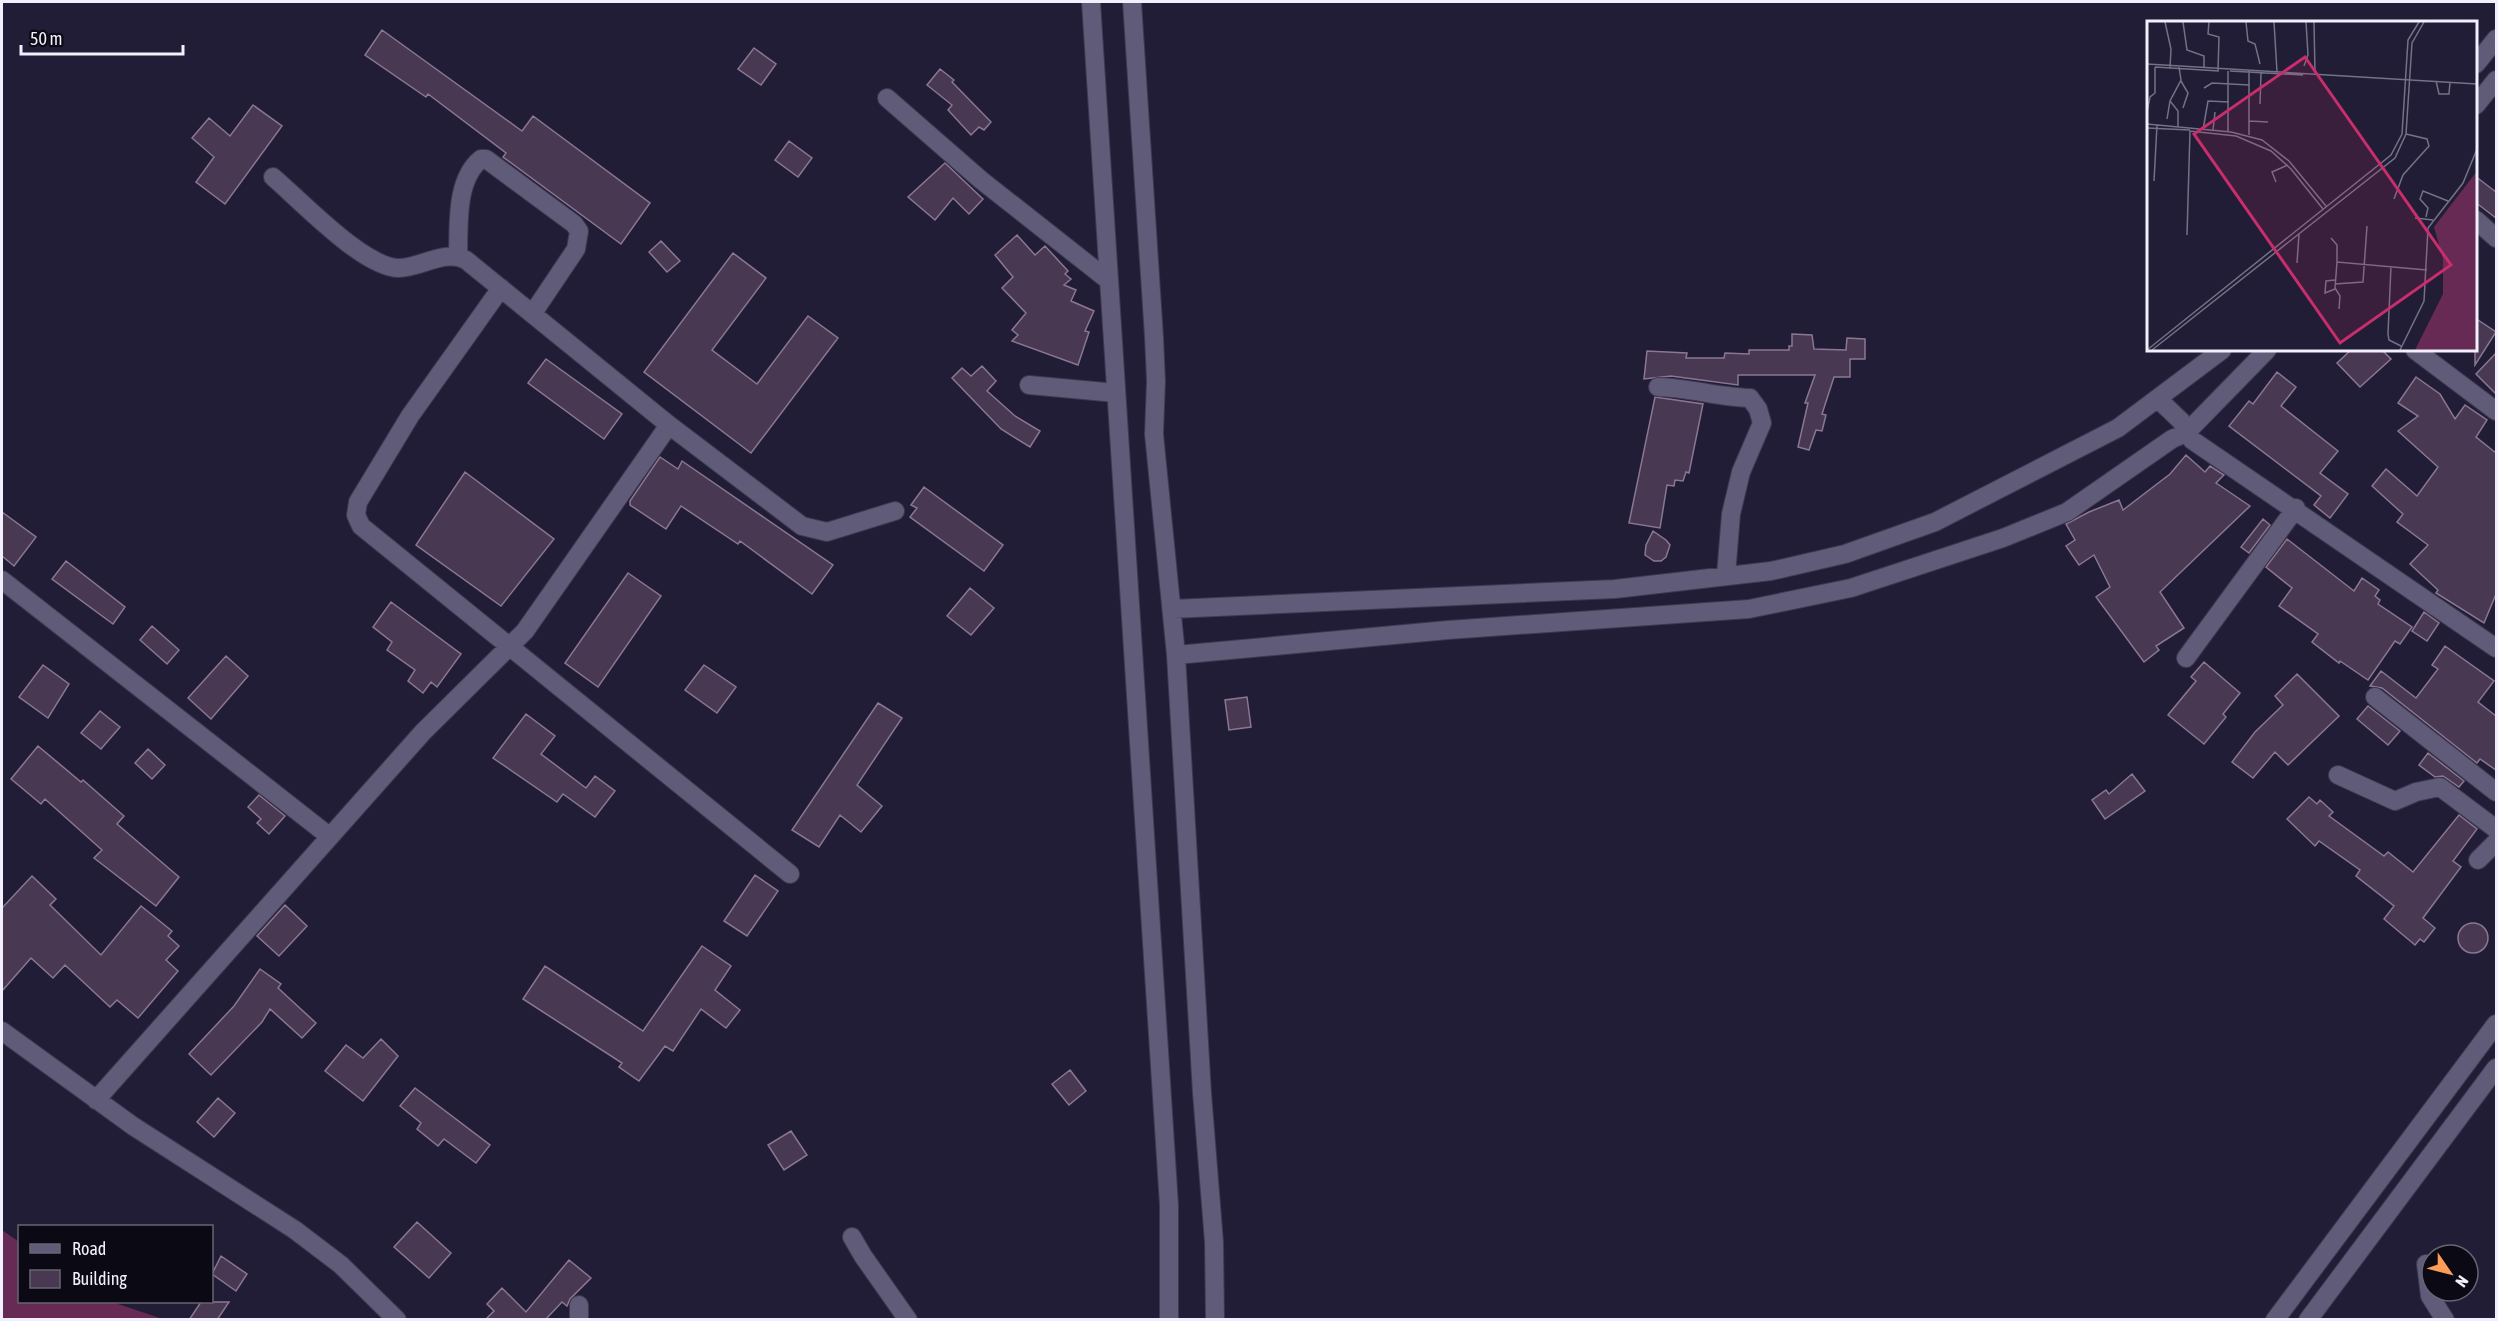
<svg xmlns="http://www.w3.org/2000/svg" width="2498" height="1321" font-family="'Asap Condensed',sans-serif">
	<style>
		.green { fill: #662a54 }
		.building { fill: #493851; stroke: #8a7793; stroke-width: 1.5 }
		.lines { fill: none; stroke-linecap: round; stroke-linejoin: round }
		.minor-casing { stroke: #3e394e; stroke-width: 20 }
		.minor { stroke: #5f5b79; stroke-width: 18 }
		.inset-road { fill: none; stroke: #757186; stroke-width: 1.5 }
		.view { fill: #c72e6b; fill-opacity: 0.15; stroke: #c72e6b; stroke-width: 3 }
		.inset-edge { fill: none; stroke: #f2f0fe; stroke-width: 3 }
	</style>
	<rect width="100%" height="100%" fill="#211d36"/>
	<path class="green" d="M2,1230l17,12 1,60h92l51,17h-161z"/>
	<path class="building" d="M382,30l140,101 11,-15 117,87 -29,41 -118,-87 3,-4 -78,-59 -2,3 -61,-42z
		M754,48l22,16 -15,21 -23,-16z
		M940,69l14,11 -2,2 39,40 -7,8 -5,-3 -8,8 -23,-25 4,-5 -25,-20z
		M253,105l29,21 -57,78 -29,-22 18,-25 -22,-19 17,-20 21,18z
		M789,141l23,17 -14,19 -23,-17z
		M945,163l38,36 -14,15 -16,-16 -18,22 -27,-23z
		M2475,176l21,16v26l-21,-16z
		M1017,235l18,20 10,-9 23,25 -3,3 6,5 -7,6 12,5 -5,11 23,10 -9,20 4,1 -11,33 -66,-24 6,-6 -6,-5 14,-17 -24,-25 11,-11 -18,-22z
		M661,241l19,20 -13,11 -18,-20z
		M733,253l33,25 -54,72 45,34 51,-68 30,22 -87,115 -107,-81z
		M2475,318l21,14 -21,33z
		M1792,334l20,1 2,14 32,1 1,-12 18,1v20h-15v18h-16l-12,37 4,1 -4,16 -6,-1 -7,20 -11,-3 10,-44h-3l10,-28h-77v10l-67,-9 -27,3 3,-28 40,2 -1,5h38l1,-5 24,1v-4h40v-4h3z
		M2351,350h31l9,9 -31,28 -23,-24z
		M2496,353v41l-20,-20z
		M546,359l76,55 -18,25 -76,-56z
		M982,366l14,15 -9,10 28,25 25,15 -10,16 -29,-18 -49,-51 10,-10 9,8z
		M2277,372l19,15 -15,19 57,45 -18,22 28,21 -18,24 -16,-13 7,-9 -92,-70 20,-25 4,3z
		M2416,377l24,17 15,25 10,-14 22,15 -11,17 20,16v141l-12,29 -48,-30 2,-3 -28,-26 18,-19 -31,-23 6,-8 -31,-28 14,-17 31,27 21,-29 -40,-36 20,-15 -20,-13z
		M1655,397l48,7 -14,69 -3,-1 -3,9 -8,-1 -1,6 -7,-1 -7,43 -31,-5z
		M2186,455l19,17 5,-6 14,9 -8,8 34,23 -90,86 24,36 -28,18 3,4 -15,12 -48,-65 14,-10 -16,-32 -15,10 -13,-19 9,-6 -9,-16 23,-12 30,-12 4,10 47,-36z
		M660,457l18,12 4,-8 151,104 -21,29 -72,-53 -2,3 -57,-38 -15,23 -36,-24v-4z
		M465,472l89,67 -53,67 -85,-61z
		M924,487l79,58 -19,26 -74,-54 7,-9 -6,-3z
		M2,512l34,25 -22,29 -12,-10z
		M2263,519l7,6 -21,28 -8,-6z
		M1653,531l13,9 4,5 -4,12 -5,4h-7l-9,-6 1,-10z
		M2287,539l67,52 8,-13 17,12 -4,6 5,4 -2,4 34,23 -12,17 -5,-3 -27,39 -28,-19 -1,2 -27,-21 6,-8 -39,-28 13,-18 -26,-21z
		M66,561l59,46 -12,17 -61,-45z
		M628,573l33,23 -63,91 -33,-24z
		M970,588l24,20 -23,27 -24,-19z
		M391,602l70,52 -24,33 -6,-5 -8,11 -15,-12 7,-11 -28,-20 5,-8 -19,-15z
		M2424,612l15,11 -12,18 -15,-10z
		M152,626l27,24 -12,14 -27,-24z
		M2445,646l49,35 -16,21 18,14v54l-16,-11 -3,4 -95,-75 -12,-2 11,-15 35,27 22,-29 -6,-4z
		M226,656l22,20 -37,43 -23,-21z
		M2204,662l36,31 -17,21 3,3 -22,27 -36,-29 28,-34 -5,-4z
		M43,665l26,19 -21,34 -29,-21z
		M704,665l32,22 -19,26 -32,-23z
		M2297,674l42,42 -51,49 -13,-13 -22,26 -21,-16 23,-30 28,-27 -8,-9z
		M1247,697l4,30 -22,3 -4,-30z
		M878,703l24,15 -45,67 25,21 -21,26 -21,-17 -21,32 -27,-17z
		M2368,706l32,25 -12,14 -31,-26z
		M100,711l20,16 -19,22 -20,-16z
		M526,714l29,22 -14,18 45,34 9,-12 20,15 -20,26 -32,-23 -6,8 -64,-44z
		M38,746l43,36 2,-2 41,36 -7,8 62,53 -23,29 -62,-48 8,-8 -57,-51 -4,5 -30,-25z
		M148,749l17,16 -13,14 -17,-16z
		M2428,753l36,28 -5,6 -16,-11 -8,1 -16,-12z
		M2132,774l13,17 -40,28 -13,-19 14,-10 3,4z
		M259,795l26,21 -16,18 -12,-11 4,-4 -13,-12z
		M2309,797l8,7 3,-4 13,12 -4,4 55,40 4,-4 25,20 46,-57 18,14 -24,32 8,6 -38,51 12,10 -11,14 -4,-3 -5,6 -31,-26 10,-13 -38,-30 4,-6 -41,-29 -4,5 -28,-27z
		M755,875l23,16 -31,45 -23,-15z
		M32,876l24,23 -6,6 51,50 40,-49 31,25 -4,5 11,10 -13,14 12,11 -40,47 -21,-18 -7,7 -45,-42 -12,13 -22,-20 -29,33v-83z
		M285,905l22,21 -28,30 -22,-20z
		M2458 938a15 15 0 1 1 30 0a15 15 0 1 1-30 0Z
		M702,946l29,20 -16,24 25,20 -14,18 -25,-19 -28,42 -8,-5 -26,35 -20,-14 3,-4 -99,-64 22,-33 98,65z
		M260,969l21,15 -3,4 38,35 -14,15 -32,-29 -8,13 -51,53 -22,-21 45,-48z
		M381,1039l17,17 -35,45 -38,-30 21,-26 17,13z
		M1070,1070l16,21 -17,14 -17,-21z
		M415,1088l75,57 -14,18 -32,-24 -6,7 -21,-17 4,-6 -21,-17z
		M218,1098l17,15 -21,24 -17,-15z
		M791,1131l16,24 -23,15 -16,-25z
		M417,1222l34,31 -22,25 -35,-31z
		M221,1256l26,18 -11,17 -24,-17z
		M569,1260l22,18 -21,21 -3,7 -5,-4 -17,18h-60l9,-9 -7,-7 15,-16 24,24z
		M201,1302h28l-12,18h-28z"/>
	<g class="lines">
		<defs>
			<path id="minor" d="M1091,2l78,1203v115
				M1132,2l22,335 2,44 -2,53 22,221 26,438 12,149 1,78
				M2476,64l20,-25
				M887,98l94,82 127,100
				M2476,105l20,-25
				M2476,220l20,18
				M458,256c1,-30 -3,-76 23,-97h5l88,65 5,7 -3,18 -43,64
				M501,288l-91,128 -52,86 -2,13 5,11 429,348
				M2415,350l81,61
				M1029,385l87,8
				M1658,387c32,1 61,10 92,11l8,11 4,14 -21,49 -10,42 -5,61
				M2158,399l23,22 11,19 304,208
				M669,425l133,101 25,6 68,-21
				M2,580l327,256
				M1172,609l443,-20 156,-18 74,-17 90,-32 183,-94 104,-78
				M1176,655l272,-25 301,-21 102,-21 152,-50 64,-26 105,-73 14,-6 81,-83
				M2186,658l110,-150
				M2375,697l121,95
				M2338,775l57,26 21,-9 24,-5 56,42
				M2478,860l18,-18
				M2,1031l131,95 162,104 46,35 56,55
				M96,1100l327,-368 102,-101 144,-206 -203,-165c-22,-11 -45,8 -67,8 -35,0 -98,-67 -126,-91
				M852,1237l11,19 45,64
				M2426,1264l4,32 15,24
				M579,1305v15
				M2275,1320l221,-296
				M2308,1320l188,-252"/>
		</defs>
		<use href="#minor" class="minor-casing"/>
		<use href="#minor" class="minor"/>
	</g>
	<g transform="translate(2147 21)">
		<rect width="330" height="330" fill="#211d36"/>
		<path d="M330,150v179h-62l28,-56v-35l-9,-32z" fill="#662a54"/>
		<path class="inset-road" d="M18,1l6,27 -1,19M36,1l4,28 17,6v11M62,1l-1,12 11,3 -1,33M99,1l2,19 7,3 5,20M127,1l3,50M167,1l1,51M0,43l330,20M157,45l4,-11 -2,-33M8,46l64,4M83,50l73,4M34,60l7,12 -5,15M289,60l3,13h10l1,-12M57,67l8,-5 37,2M113,83l1,-31M0,91l3,-15 5,-4v-26M20,98l3,-18M102,100l19,1M0,103l84,8 31,8 27,21 37,45M31,106v-16l-8,-10 11,-21 -2,-13M0,107l43,2M56,109l5,-29 21,1M66,109l2,-18M81,111v-61M102,114v-65M7,160l3,-56M129,161l-4,-10 16,-7M247,178l9,-24 26,-29 -2,-7 -21,-5M279,196l2,-9 -8,-9 3,-8 25,10M268,197l18,2M40,214l3,-104 46,5 35,15 20,18 32,40M184,217l6,7v17M150,242l2,-29M244,245l-3,68 1,6 12,6M188,263l28,-2 4,-56M188,268l-10,4 1,-12 9,-1M192,288l1,-13 -5,-8 2,-26 90,8M0,329l244,-195 11,-21 6,-94 11,-18M5,329l243,-192 11,-24 6,-91 12,-21M253,329l24,-49 4,-73 35,-45 14,-34"/>
		<path class="view" d="M158,36l146,208 -111,78 -146,-209z"/>
		<rect width="330" height="330" class="inset-edge"/>
	</g>
	<rect width="2498" height="1321" fill="none" stroke="#f2f0fe" stroke-width="6"/>
	<rect x="18" y="1225" width="195" height="78" fill="#0b0914" stroke="#676572" stroke-width="1.5"/>
	<rect x="30" y="1244" width="30" height="9" fill="#5f5b79" stroke="#676572" stroke-width="1.5"/>
	<text x="72" y="1255" font-size="18" fill="#f2f0fe">Road</text>
	<rect x="30" y="1270" width="30" height="18" fill="#493851" stroke="#676572" stroke-width="1.5"/>
	<text x="72" y="1285" font-size="18" fill="#f2f0fe">Building</text>
	<g transform="translate(2450 1273) rotate(125)"><circle r="28" fill="#0b0914" stroke="#676572" stroke-width="1.5"/>
	<path d="M0-4.5L10 22L0 15L-10 22Z" fill="#fd9c56"/>
	<text y="-9" font-size="16" font-weight="bold" text-anchor="middle" fill="#f2f0fe">N</text>
	</g>
	<path d="M21 45v9h162v-9" fill="none" stroke="#f2f0fe" stroke-width="3"/>
	<text x="30" y="45" font-size="18" fill="#f2f0fe" stroke="#0b0914" stroke-width="4.5" paint-order="stroke">50 m</text>
</svg>
